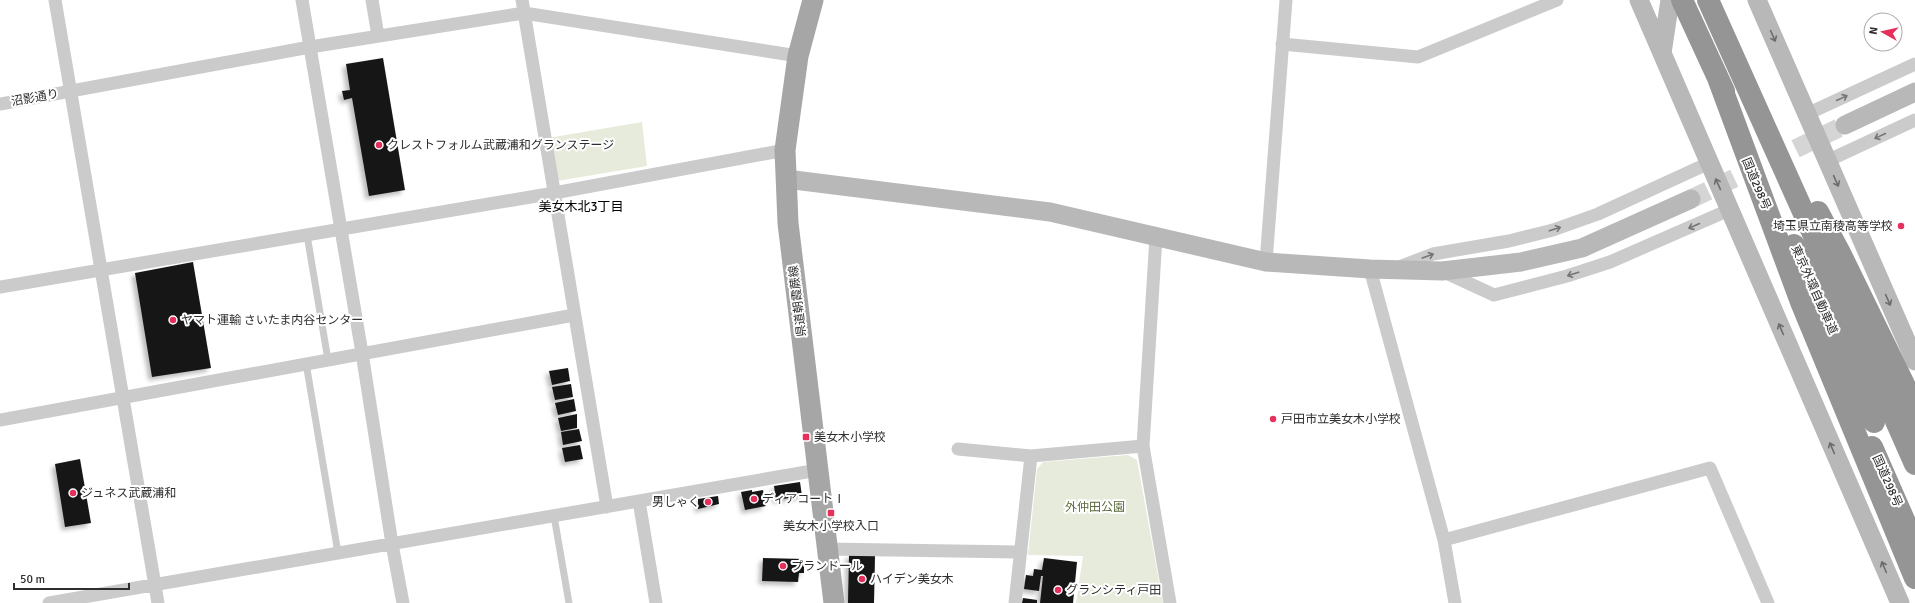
<svg xmlns="http://www.w3.org/2000/svg" width="1915" height="603" font-family="Signika,'Noto Sans JP',sans-serif">
	<style>
		.green { fill: #e7ebdb }
		.building { fill: #151515; filter: url(#shadow) }
		.lines { fill: none; stroke-linecap: round; stroke-linejoin: round }
		.secondary-tunnel { stroke: #d5d5d5; stroke-width: 19; stroke-dasharray: 19 10; stroke-linecap: butt }
		.lane { stroke: #cbcbcb; stroke-width: 7 }
		.street { stroke: #cbcbcb; stroke-width: 13 }
		.secondary { stroke: #b8b8b8; stroke-width: 19 }
		.primary { stroke: #a6a6a6; stroke-width: 21 }
		.highway { stroke: #959595; stroke-width: 22 }
		.highway-bridge { stroke: #959595; stroke-width: 22 }
		.oneway { stroke: #6c6c6c }
		.oneway2 { stroke: #757575 }
		.poi-dot { fill: #e5305c; stroke: #fff; stroke-width: 1.5 }
		.labels { text-anchor: middle; dominant-baseline: central; stroke-width: 4; stroke-linejoin: round; paint-order: stroke }
		.street-label { font-size: 12px; fill: #2e2e2e; stroke: #fff }
		.poi-label { font-size: 12px; fill: #2e2e2e; stroke: #fff; text-anchor: start }
		.park-label { font-size: 12px; fill: #59693b; stroke: #fff }
		.neighbourhood-label { font-size: 13px; fill: #000; stroke: #fff }
	</style>
	<defs>
		<filter id="shadow"><feDropShadow dx="-3.5" dy="3.5" stdDeviation="2" flood-color="#0004"/></filter>
	</defs>
	<rect width="100%" height="100%" fill="#fff"/>
	<path class="green" d="M642,122l5,44 -90,15 -9,-43z
		M1128,455l9,5 26,143h-87l7,-47 -55,-1 9,-86 6,-7z"/>
	<path class="building" d="M383,58l22,132 -36,6 -17,-98 -8,2 -2,-9 8,-1 -4,-26z
		M193,262l18,106 -59,9 -17,-104z
		M568,368l2,13 -18,4 -3,-14z
		M571,384l2,13 -18,3 -3,-13z
		M574,399l2,12 -18,4 -3,-12z
		M577,414v14l-16,3 -3,-13z
		M579,429l3,12 -19,4 -2,-13z
		M580,445l3,14 -18,3 -3,-14z
		M80,459l11,64 -26,4 -10,-63z
		M800,482l2,14 -26,4 -2,-14z
		M752,490v2l11,-2 3,16 -21,4 -4,-18z
		M718,496l1,8 -21,5v-10z
		M849,555l26,1 -1,47h-26z
		M763,558l41,1v14h-5l-1,9 -36,-1z
		M1044,558l33,4 -4,41h-33l3,-27h-2l-2,15 -15,-2 2,-14 7,1 1,-7 8,1z
		M1023,598l14,2v3h-15z"/>
	<g class="lines">
		<path class="secondary-tunnel" d="M1691,199l154,-74"/>
		<path class="lane" d="M307,235l21,125
			M306,363l32,190
			M554,516l15,87"/>
		<path class="street" d="M55,0l103,603
			M302,0l60,353 30,191 11,59
			M372,0l6,36
			M522,0l85,507
			M1282,44l136,13 139,-57
			M0,104l310,-57 214,-34 274,43
			M1807,114l108,-50
			M1827,161l88,-41
			M1156,237l-13,209 27,157
			M1266,262l20,-262
			M1399,267l34,-13 76,-13 44,-11 45,-16 111,-51
			M1370,269l74,271 11,63
			M1442,271l52,24 73,-19 43,-14 119,-52
			M0,287l554,-94 231,-43
			M0,420l574,-105
			M958,449l73,7
			M639,501l17,102
			M1444,540l266,-72 58,135
			M827,549l194,3
			M49,603l769,-133
			M1015,603l16,-147 112,-10"/>
		<path class="secondary" d="M1639,0l261,603
			M1757,0l158,361
			M1662,53l8,-53
			M1845,125l70,-33
			M786,179l264,33 216,50 104,7 72,2 79,-9 61,-14 109,-49"/>
		<path class="primary" d="M813,0l-15,56 -13,94 3,73 46,380"/>
		<path class="highway" d="M1892,383l23,52
			M1896,421l19,43
			M1872,447l43,98"/>
		<path class="highway-bridge" d="M1682,0l42,91
			M1708,0l186,414
			M1718,78l83,224 114,276
			M1818,212l23,43 74,152
			M1794,245l80,177"/>
	</g>
	<defs><path id="oneway-shaft" d="M-6 0H5M1.5-3L5.5 0L1.5 3" fill="none" stroke-width="1.6" stroke-linecap="round" stroke-linejoin="round"/></defs>
	<g class="oneway">
		<use href="#oneway-shaft" transform="translate(1773 36) rotate(66)"/>
		<use href="#oneway-shaft" transform="translate(1836 181) rotate(66)"/>
		<use href="#oneway-shaft" transform="translate(1718 184) rotate(-114)"/>
		<use href="#oneway-shaft" transform="translate(1888 300) rotate(66)"/>
		<use href="#oneway-shaft" transform="translate(1781 329) rotate(-113)"/>
		<use href="#oneway-shaft" transform="translate(1832 448) rotate(-113)"/>
		<use href="#oneway-shaft" transform="translate(1884 567) rotate(-113)"/>
	</g>
	<g class="oneway2">
		<use href="#oneway-shaft" transform="translate(1842 98) rotate(-25)"/>
		<use href="#oneway-shaft" transform="translate(1880 136) rotate(155)"/>
		<use href="#oneway-shaft" transform="translate(1694 226) rotate(156)"/>
		<use href="#oneway-shaft" transform="translate(1555 229) rotate(-18)"/>
		<use href="#oneway-shaft" transform="translate(1428 256) rotate(-20)"/>
		<use href="#oneway-shaft" transform="translate(1573 274) rotate(162)"/>
	</g>
	<g class="poi-dot">
		<circle cx="379" cy="145" r="4"/>
		<circle cx="1901" cy="226" r="4"/>
		<circle cx="173" cy="320" r="4"/>
		<circle cx="1273" cy="419" r="4"/>
		<rect x="802" y="433" width="8" height="8" rx="2"/>
		<circle cx="73" cy="493" r="4"/>
		<circle cx="754" cy="499" r="4"/>
		<circle cx="708" cy="502" r="4"/>
		<rect x="827" y="509" width="8" height="8" rx="2"/>
		<circle cx="783" cy="566" r="4"/>
		<circle cx="862" cy="579" r="4"/>
		<circle cx="1058" cy="590" r="4"/>
	</g>
	<g class="labels">
		<g class="street-label">
			<text transform="translate(35 98) rotate(-10)">沼影通り</text>
			<text transform="translate(1756 184) rotate(67)">国道298号</text>
			<text transform="translate(1814 290) rotate(66)">東京外環自動車道</text>
			<text transform="translate(798 301) rotate(-97)">県道朝霞蕨線</text>
			<text transform="translate(1887 481) rotate(66)">国道298号</text>
		</g>
		<g class="poi-label">
			<text x="387" y="145">クレストフォルム武蔵浦和グランステージ</text>
			<text x="1893" y="226" text-anchor="end">埼玉県立南稜高等学校</text>
			<text x="181" y="320">ヤマト運輸 さいたま内谷センター</text>
			<text x="1281" y="419">戸田市立美女木小学校</text>
			<text x="814" y="437">美女木小学校</text>
			<text x="81" y="493">ジュネス武蔵浦和</text>
			<text x="762" y="499">ディアコートⅠ</text>
			<text x="700" y="502" text-anchor="end">男しゃく</text>
			<text x="831" y="526" text-anchor="middle">美女木小学校入口</text>
			<text x="791" y="566">プランドール</text>
			<text x="870" y="579">ハイデン美女木</text>
			<text x="1066" y="590">グランシティ戸田</text>
		</g>
		<g class="park-label">
			<text x="1095" y="507">外仲田公園</text>
		</g>
		<g class="neighbourhood-label">
			<text x="581" y="207">美女木北3丁目</text>
		</g>
	</g>
	<g transform="translate(1883 32) rotate(278)"><circle r="19" fill="#ffffff" stroke="#ababab"/>
	<path d="M0-3L7 15L0 10L-7 15Z" fill="#e5305c"/>
	<text y="-6" font-size="11" font-weight="bold" text-anchor="middle" fill="#2e2e2e">N</text>
	</g>
	<path d="M14 583v6h115v-6" fill="none" stroke="#2e2e2e" stroke-width="2"/>
	<text x="20" y="583" font-size="12" fill="#2e2e2e" stroke="#ffffff" stroke-width="3" paint-order="stroke">50 m</text>
</svg>
